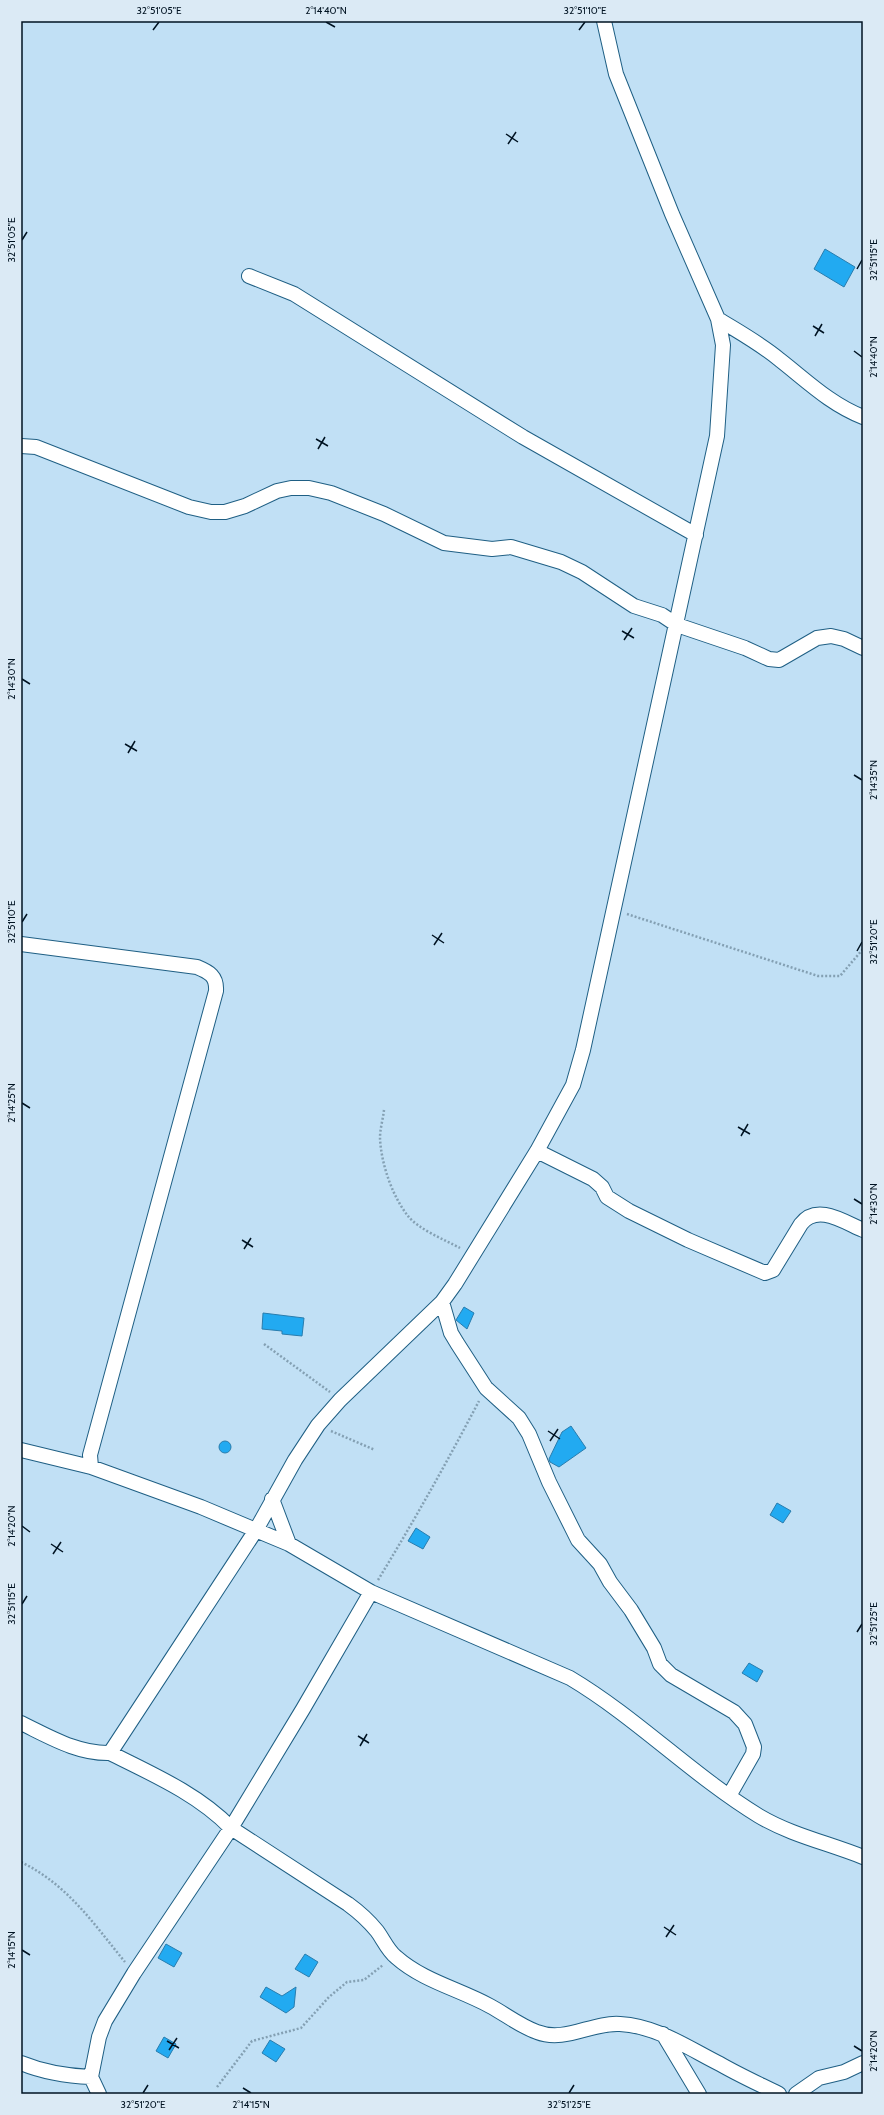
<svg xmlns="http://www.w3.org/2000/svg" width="884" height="2115" font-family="Cabin,sans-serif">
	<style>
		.building { fill: #22aaf1; stroke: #297dae }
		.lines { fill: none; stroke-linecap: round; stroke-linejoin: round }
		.street-casing { stroke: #1f5f84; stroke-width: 16 }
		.path { stroke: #84a0b3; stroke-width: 2.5; stroke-dasharray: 2 2; stroke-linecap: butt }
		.street { stroke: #fff; stroke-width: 14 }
		.ticks { fill: none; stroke: #001322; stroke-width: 1.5 }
		.neatline { fill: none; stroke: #001322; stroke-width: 1.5 }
		.ticks-label { font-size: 10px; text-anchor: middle; fill: #001322 }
	</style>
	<rect width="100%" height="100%" fill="#c1e0f5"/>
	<path class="building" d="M825,249l30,18 -11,20 -30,-18z
		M464,1307l10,6 -7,16 -11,-9z
		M263,1313l41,5 -2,18 -20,-2v-3l-20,-2z
		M571,1426l15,22 -27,19 -9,-5 -1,-3 13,-27z
		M219 1447a6 6 0 1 1 12 0a6 6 0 1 1-12 0Z
		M777,1503l14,8 -8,12 -13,-8z
		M416,1528l14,9 -7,12 -15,-8z
		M749,1663l14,8 -6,11 -15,-9z
		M166,1944l16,9 -8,14 -16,-9z
		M305,1954l13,8 -9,15 -14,-8z
		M266,1987l16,9 14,-9 -2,20 -8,6 -26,-16z
		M164,2037l12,7 -8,14 -12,-7z
		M270,2040l15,9 -9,13 -14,-9z"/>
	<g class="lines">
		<defs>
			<path id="street" d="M249,276l45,18 229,143 173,98
				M718,319c21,13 43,25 62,41 27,21 50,44 83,57
				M21,446l15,1 153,60 22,5h14l20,-6 32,-15 14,-3h18l22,5 53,21 60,29 48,6 19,-2 50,15 21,10 52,34 28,9 15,10 68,23 24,11 10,1 38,-22 14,-2 13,3 19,9
				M21,944l176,23c12,5 20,9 19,24l-126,464 1,12 110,40 88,37 82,48 199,86c67,40 122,97 189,138 32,19 69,27 104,41
				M537,1151l56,28 9,8 5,10 22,14 59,29 77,33 8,-3 28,-46c16,-21 43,-2 62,6
				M442,1302l9,31 6,10 29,45 33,30 10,16 20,48 29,58 22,24 10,18 21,28 23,38 6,16 11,11 63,37 11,12 9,23 -1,7 -24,42
				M21,1450l70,17
				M272,1499l17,45
				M21,1723c29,14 57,31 89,30l146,-223 39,-70 23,-35 22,-25 102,-98 13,-18 82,-133 36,-66 10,-35 134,-614 6,-91 -5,-26 -46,-105 -56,-140 -12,-53
				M110,1753c42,21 88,41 121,75l117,76c11,8 20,16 29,27 6,8 11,20 19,26 27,24 63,32 94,49 15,8 30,20 47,26 28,11 55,-10 83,-8 37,2 68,24 100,40 19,11 39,20 59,30
				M663,2034l36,60
				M21,2063c22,9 46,13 70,14
				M99,2094l-8,-17 8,-40 6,-16 29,-48 97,-145 72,-119 68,-117
				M796,2094l23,-16 25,-6 19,-9"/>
		</defs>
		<use href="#street" class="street-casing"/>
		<path class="path" d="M627,914l191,62h22l23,-27
			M384,1110c-1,9 -4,19 -4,28 1,25 12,58 28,78 10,13 37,24 52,32
			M264,1344l66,48
			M331,1431l44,19
			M378,1580c36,-59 69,-118 101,-179
			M21,1862c47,23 72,61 104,100
			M217,2087l35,-46 49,-13 28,-31 18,-15 17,-2 19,-15"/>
		<use href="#street" class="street"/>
	</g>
	<path class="ticks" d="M326,22l9,5M153,30l6,-8M579,30l6,-8M506,134l12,8M508,144l8,-12M22,240l5,-8M857,269l5,-9M813,326l11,7M815,336l7,-12M854,351l8,6M316,439l12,7M318,449l7,-12M622,631l12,7M624,640l8,-12M22,679l8,5M125,744l12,7M128,753l7,-12M854,775l8,5M22,922l5,-8M432,935l12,8M434,945l8,-12M857,951l5,-9M22,1103l8,5M738,1127l12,7M741,1136l7,-12M854,1199l8,5M242,1240l11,7M244,1249l7,-11M548,1431l12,8M550,1441l8,-12M22,1526l8,6M51,1544l12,8M53,1554l8,-12M22,1604l5,-8M857,1632l5,-8M358,1736l11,7M360,1746l7,-12M664,1927l12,8M666,1937l8,-12M22,1950l8,5M167,2041l12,7M854,2046l8,5M169,2050l8,-12M243,2088l8,5M143,2093l5,-8M569,2093l5,-8"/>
	<rect width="884" height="2115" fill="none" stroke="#dbeaf5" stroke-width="44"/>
	<rect x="22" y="22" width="840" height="2071" class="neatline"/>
	<g class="ticks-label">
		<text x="159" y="14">32°51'05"E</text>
		<text x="326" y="14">2°14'40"N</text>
		<text x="585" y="14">32°51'10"E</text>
		<text transform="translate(11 240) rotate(-90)" y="4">32°51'05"E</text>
		<text transform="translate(873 260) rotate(-90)" y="4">32°51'15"E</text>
		<text transform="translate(873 357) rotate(-90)" y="4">2°14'40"N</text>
		<text transform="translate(11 679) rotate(-90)" y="4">2°14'30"N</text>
		<text transform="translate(873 780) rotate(-90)" y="4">2°14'35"N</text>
		<text transform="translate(11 922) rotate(-90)" y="4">32°51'10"E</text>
		<text transform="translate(873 942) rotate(-90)" y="4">32°51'20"E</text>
		<text transform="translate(11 1103) rotate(-90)" y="4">2°14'25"N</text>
		<text transform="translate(873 1204) rotate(-90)" y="4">2°14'30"N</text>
		<text transform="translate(11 1526) rotate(-90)" y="4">2°14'20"N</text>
		<text transform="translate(11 1604) rotate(-90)" y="4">32°51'15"E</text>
		<text transform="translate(873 1624) rotate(-90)" y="4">32°51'25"E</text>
		<text transform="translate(11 1950) rotate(-90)" y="4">2°14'15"N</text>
		<text transform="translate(873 2051) rotate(-90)" y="4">2°14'20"N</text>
		<text x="143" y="2108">32°51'20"E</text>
		<text x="251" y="2108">2°14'15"N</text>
		<text x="569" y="2108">32°51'25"E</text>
	</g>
</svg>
